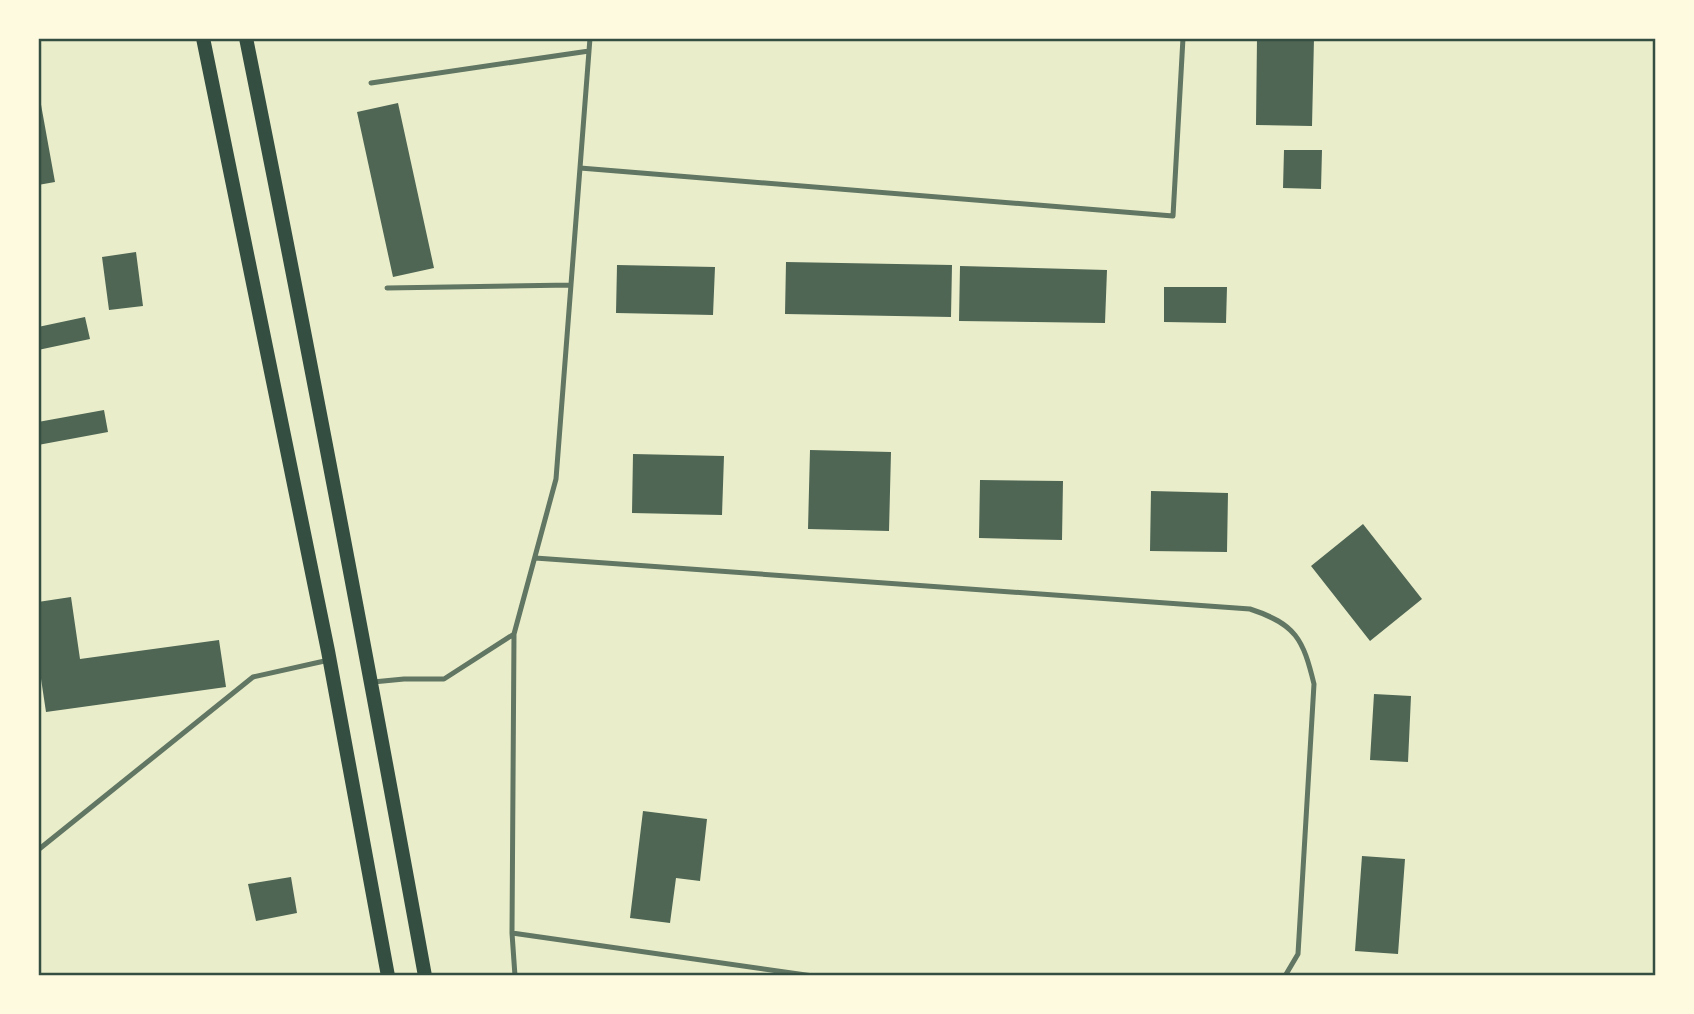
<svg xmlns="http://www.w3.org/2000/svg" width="1694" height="1014" font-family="Roboto,sans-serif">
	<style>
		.building { fill: #4f6655 }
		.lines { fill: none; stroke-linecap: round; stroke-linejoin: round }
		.service { stroke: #617663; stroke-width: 5 }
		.secondary { stroke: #344e41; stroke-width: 14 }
		.neatline { fill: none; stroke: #344e41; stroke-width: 2.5 }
	</style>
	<rect width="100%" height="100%" fill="#e9edc9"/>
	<path class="building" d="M1257,38h57l-2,88 -56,-1z
		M38,99h2l15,83 -17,3z
		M398,103l36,165 -41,9 -36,-165z
		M1284,150h38l-1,39 -38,-1z
		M136,252l7,54 -34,4 -7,-53z
		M786,262l166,3 -1,52 -166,-3z
		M617,265l98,2 -2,48 -97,-2z
		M960,266l147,4 -2,53 -146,-2z
		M1164,287h63l-1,36 -62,-1z
		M85,317l5,22 -52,11v-23z
		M104,410l4,22 -70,13v-23z
		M810,450l81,2 -2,79 -81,-2z
		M633,454l91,2 -2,59 -90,-2z
		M980,480l83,1 -1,59 -83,-2z
		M1151,491l77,2 -1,59 -77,-1z
		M1363,524l59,75 -52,42 -59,-75z
		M71,597l9,62 139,-19 7,47 -180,25 -8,-53v-57z
		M1374,694l37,2 -3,66 -38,-2z
		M643,811l64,8 -7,62 -24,-3 -6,45 -40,-5z
		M1362,856l43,3 -7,95 -43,-3z
		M291,877l6,36 -41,8 -8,-37z"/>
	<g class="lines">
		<path class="service" d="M371,83l218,-32
			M580,168l593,48 10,-178
			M387,288l184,-3
			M535,558l715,51c46,15 53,30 64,75l-16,270 -13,22
			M514,634l-2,299 301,43
			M373,682l31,-3h40l70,-45 42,-155 34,-441
			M38,850l215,-173 76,-17
			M512,933l3,43"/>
		<path class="secondary" d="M203,38l125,613 60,325
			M246,38c63,312 122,625 179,938"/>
	</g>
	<rect width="1694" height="1014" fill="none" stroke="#fefae0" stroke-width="80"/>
	<rect x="40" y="40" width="1614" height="934" class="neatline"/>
</svg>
